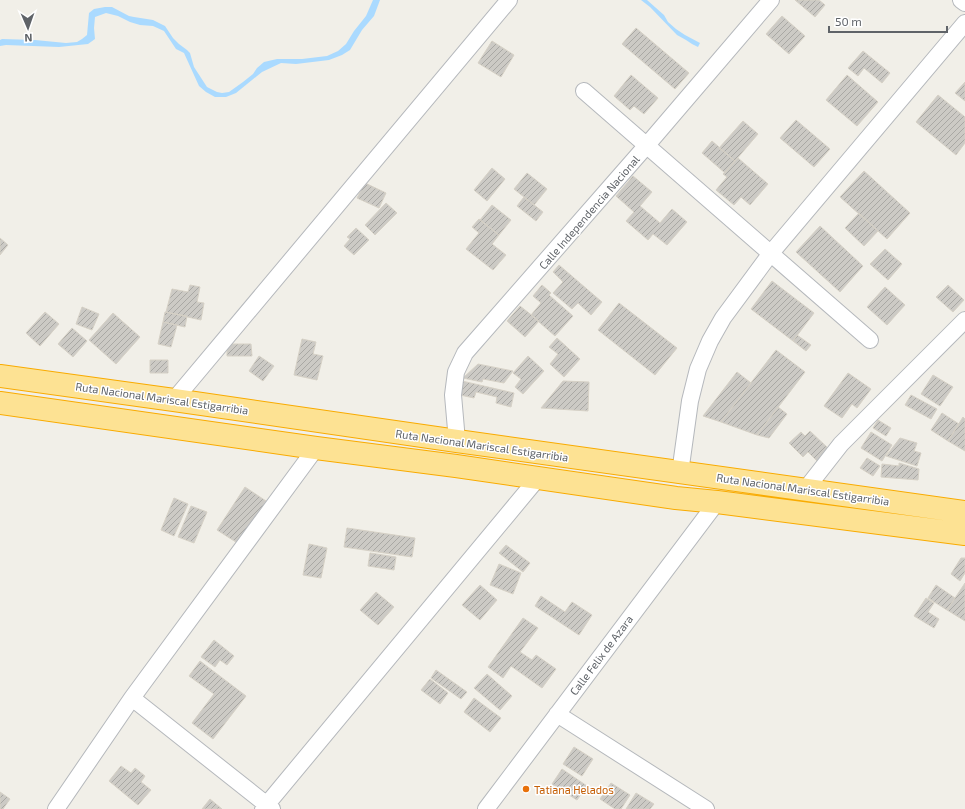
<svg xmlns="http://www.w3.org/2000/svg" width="965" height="809" font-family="'Exo 2',sans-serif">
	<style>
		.water { fill: #aadaff }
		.building { fill: url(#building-hatch); stroke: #d6d1c6 }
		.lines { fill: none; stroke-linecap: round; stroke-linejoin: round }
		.street-casing { stroke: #b5b8bc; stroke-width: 18 }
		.highway-casing { stroke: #f9ab00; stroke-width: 24 }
		.street { stroke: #fff; stroke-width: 16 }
		.highway { stroke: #fde293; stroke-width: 22 }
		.food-dot { fill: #e8710a; stroke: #fff; stroke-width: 1.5 }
		.labels { text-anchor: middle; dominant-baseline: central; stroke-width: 3; stroke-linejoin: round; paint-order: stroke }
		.street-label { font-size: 11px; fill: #5f6368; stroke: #fff }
		.food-label { font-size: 11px; fill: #c56008; stroke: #fff; text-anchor: start }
	</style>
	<defs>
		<pattern id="building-hatch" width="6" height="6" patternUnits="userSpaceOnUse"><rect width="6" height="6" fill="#cccac5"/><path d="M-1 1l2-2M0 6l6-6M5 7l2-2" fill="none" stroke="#a9a8a4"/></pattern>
	</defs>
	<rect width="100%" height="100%" fill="#f1efe8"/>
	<path class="water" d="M373,0h7l-6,16 -12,14 -12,20 -8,5 -13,5 -33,4 -15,-1 -19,9 -26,21 -10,4h-11l-9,-5 -7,-6 -15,-33 -8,-4 -12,-18 -11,-5 -13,-1 -10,-3 -12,-6 -12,-3 -11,4 -1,11 1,11 -7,5 -29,3 -53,-2 -6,1v-6l2,-1 33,1 31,3 11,-1 5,-3 5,-4 2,-22 5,-4 11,-2h7l17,9 5,1 19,3 12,6 8,12 6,6 8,6 3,3 4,14 13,20 10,5 5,1 7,-1 14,-10 10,-8 4,-6 7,-6 13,-3h25l25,-3 11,-5 8,-7 8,-13 12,-15z
		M641,0h6l17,15 4,7 8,7 9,6 15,8 -2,4 -6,-3 -6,-4 -9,-5 -27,-28z"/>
	<path class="building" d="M795,0h24l6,5 -10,12z
		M782,16l23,20 -16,18 -23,-20z
		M636,28l53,45 -14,16 -53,-45z
		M492,41l22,14 -13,22 -23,-14z
		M863,51l27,22 -8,10 -18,-15 -6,8 -10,-8z
		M631,75l27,23 -14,16 -10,-8 -4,4 -16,-14z
		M847,75l31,27 -21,24 -31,-26z
		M965,82v19l-10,-8z
		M938,95l27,22v26l-9,12 -40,-33z
		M796,120l34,29 -16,18 -34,-29z
		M743,121l15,13 -23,27 -16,-13z
		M712,141l23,20 -10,12 -23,-20z
		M738,158l30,26 -18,21 -9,-8 -7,8 -18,-15 11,-13 -4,-3z
		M492,168l13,11 -18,22 -13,-11z
		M864,171l46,42 -23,26 -47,-42z
		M527,173l20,16 -13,16 -20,-16z
		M633,176l19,16 -12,14 20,17 12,-14 15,13 -20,23 -14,-11 -5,6 -22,-19 8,-9 -18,-16z
		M365,183l21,10 -7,15 -22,-10z
		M524,197l19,15 -7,9 -19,-15z
		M386,203l11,10 -22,22 -10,-10z
		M492,205l19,15 -12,15 -19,-15z
		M859,213l19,18 -14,15 -19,-18z
		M479,219l20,16 -7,9 14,11 -13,15 -27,-21 13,-16 -7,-6z
		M820,226l43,40 -23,26 -44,-40z
		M356,228l13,12 -15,15 -10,-9 6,-7 -3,-2z
		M0,238l8,7 -8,10z
		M885,249l17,15 -14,16 -18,-16z
		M559,265l43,37 -11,13 -13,-12 -6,6 -19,-16 10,-11 -10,-10z
		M772,281l42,32 -21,28 -42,-32z
		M190,285l10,2 -3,15 7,1 -3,17 -35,-8 6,-23 16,3z
		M542,285l9,8 -2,2 24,21 -18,20 -24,-21 10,-12 -8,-7z
		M948,285l16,15 -11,12 -17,-15z
		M885,287l20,18 -18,20 -20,-18z
		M619,303l58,45 -22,27 -57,-45z
		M520,306l19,15 -14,16 -18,-16z
		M82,307l17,7 -7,16 -16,-6z
		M45,312l14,12 -19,22 -14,-13z
		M165,312l22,4 -2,11 -22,-5z
		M113,313l27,24 -24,27 -27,-24z
		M163,322l14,3 -6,22 -13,-3z
		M72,328l15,13 -14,16 -15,-13z
		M797,335l14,10 -5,6 -13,-10z
		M557,338l23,21 -16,18 -14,-13 8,-10 -9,-7z
		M302,339l14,3 -3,12 10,2 -6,24 -23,-5z
		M227,344h24l1,12h-25z
		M776,350l29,22 -48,63 -36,-13z
		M259,356l15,10 -11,15 -14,-10z
		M528,356l16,15 -21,23 -8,-7 6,-8 -8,-6z
		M150,360h18v13h-18z
		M478,364l35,7 -9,12 -21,-4 -1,3 -19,-4z
		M737,372l14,11 -30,39 -18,-6z
		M848,373l23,16 -14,19 -5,-4 -10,14 -18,-12z
		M933,375l20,12 -13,19 -19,-12z
		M462,381l52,12 -3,14 -15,-4 1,-6 -21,-5 -2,6 -14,-3z
		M563,381l26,1 -1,29 -47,-3z
		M911,395l26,14 -6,10 -26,-14z
		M778,407l9,7 -18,24 -12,-3z
		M942,413l17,11 -11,17 -17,-11z
		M963,417l2,2v32l-17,-10z
		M878,420l13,8 -5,8 -13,-8z
		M810,431l21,20 -12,12 -11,-11 -5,5 -14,-14 12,-11 4,4z
		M871,432l21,13 -10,16 -21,-13z
		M900,438l17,5 -3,8 7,2 -4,13 -31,-10z
		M867,458l13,8 -7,10 -13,-8z
		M899,463l20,6 -1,11 -37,-3 1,-13 17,2z
		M245,487l21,14 -27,43 -22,-14z
		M174,498l14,6 -14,32 -13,-6z
		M191,506l16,6 -13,31 -16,-6z
		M347,528l68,10 -3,19 -68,-10z
		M309,544l18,4 -6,30 -18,-3z
		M506,545l24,18 -7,9 -24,-19z
		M370,553l26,4 -2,13 -26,-4z
		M961,558h4v15l-5,8 -9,-7z
		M499,564l22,9 -8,21 -23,-9z
		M965,583v38l-18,-11z
		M480,585l17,15 -17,20 -18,-15z
		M936,585l19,13 -8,12 -19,-12z
		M376,592l18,15 -16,18 -18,-15z
		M541,596l24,16 7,-10 20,13 -13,20 -44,-29z
		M926,598l8,5 -6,9 11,7 -5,9 -20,-12z
		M523,618l15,10 -18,24 12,8 4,-5 20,14 -14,19 -31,-22 -8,12 -15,-11z
		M214,640l20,16 -7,9 -7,-5 -5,7 -14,-10z
		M200,661l46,35 -33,43 -21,-16 22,-29 -25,-18z
		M436,670l31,22 -6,7 -30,-21z
		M487,674l25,22 -12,14 -26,-22z
		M430,679l18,14 -8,11 -19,-14z
		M474,698l27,20 -11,14 -26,-20z
		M574,747l19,12 -11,17 -19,-12z
		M121,766l10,7 4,-5 10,8 -4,6 10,8 -13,15 -29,-24z
		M562,769l25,17 -10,14 -25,-16z
		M611,783l19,12 -9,14h-6l-15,-10z
		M0,792l10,7 -7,10h-3z
		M636,793l18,11 -4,5h-24z
		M210,799l12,10h-20z"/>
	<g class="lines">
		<defs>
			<path id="street" d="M961,0l4,3
				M584,91l286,249
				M174,400l335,-400
				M457,441l-4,-46 3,-23 9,-19 182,-208 124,-145
				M680,473l10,-72 8,-32 12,-28 13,-23 48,-65 194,-230
				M805,490l36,-46 124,-124
				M132,698l140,111
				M557,714l149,95
				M56,809l76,-111 184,-250
				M263,809l275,-331
				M486,809l231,-307"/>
			<path id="highway" d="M0,376l174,24 283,41 508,71
				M0,403l316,45 140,18 220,32 41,4 248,32"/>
		</defs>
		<use href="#street" class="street-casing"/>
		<use href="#highway" class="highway-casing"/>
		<use href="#street" class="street"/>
		<use href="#highway" class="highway"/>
	</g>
	<circle class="food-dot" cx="526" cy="789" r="4"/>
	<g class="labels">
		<g class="street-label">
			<text transform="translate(589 212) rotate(-49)">Calle Independencia Nacional</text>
			<text transform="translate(162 398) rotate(8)">Ruta Nacional Mariscal Estigarribia</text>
			<text transform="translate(482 445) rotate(8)">Ruta Nacional Mariscal Estigarribia</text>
			<text transform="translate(803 489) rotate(8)">Ruta Nacional Mariscal Estigarribia</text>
			<text transform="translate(601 655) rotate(-53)">Calle Felix de Azara</text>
		</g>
		<g class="food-label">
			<text x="534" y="789">Tatiana Helados</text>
		</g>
	</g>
	<g transform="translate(28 28) rotate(178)" stroke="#ffffff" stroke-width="3" paint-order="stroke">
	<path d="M0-3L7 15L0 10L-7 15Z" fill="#5f6368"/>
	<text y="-6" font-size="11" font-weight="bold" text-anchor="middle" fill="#5f6368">N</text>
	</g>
	<path d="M829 26v6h118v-6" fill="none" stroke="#5f6368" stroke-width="2"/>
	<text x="835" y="26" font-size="12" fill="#5f6368" stroke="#ffffff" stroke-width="3" paint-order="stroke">50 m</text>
</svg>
